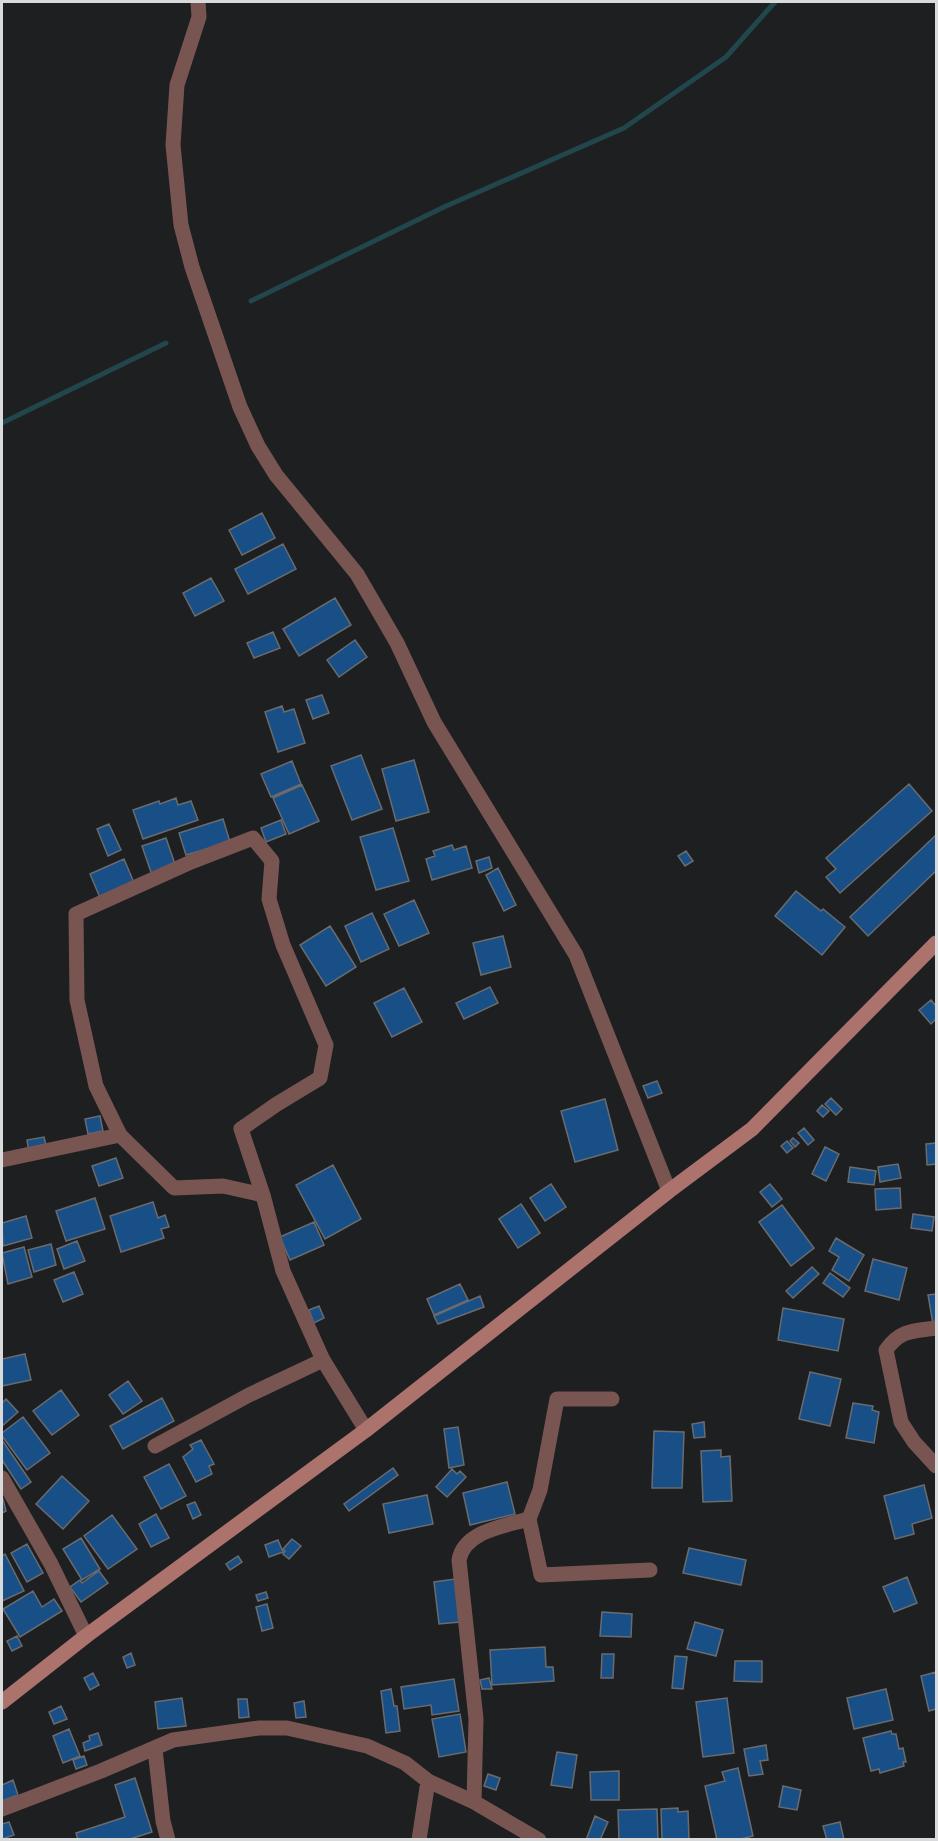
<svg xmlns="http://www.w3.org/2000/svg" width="938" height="1841" font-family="Ubuntu,sans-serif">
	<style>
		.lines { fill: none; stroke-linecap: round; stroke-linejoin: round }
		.stream { stroke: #21464b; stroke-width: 5 }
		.building { fill: #194f87; stroke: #696b6e; stroke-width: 1.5 }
		.street { stroke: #795551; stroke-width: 15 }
		.secondary { stroke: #ac736d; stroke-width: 15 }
	</style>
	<rect width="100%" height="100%" fill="#1d1f21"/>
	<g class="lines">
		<path class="stream" d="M251,301l193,-94 180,-79 102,-71 49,-55
			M2,423l164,-80"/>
	</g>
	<path class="building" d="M262,513l13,25 -33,17 -13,-25z
		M283,544l13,25 -48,25 -13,-25z
		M211,578l13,23 -29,15 -12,-23z
		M335,598l16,27 -52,31 -16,-27z
		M273,632l7,16 -26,10 -7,-15z
		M355,640l12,17 -28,20 -12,-17z
		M322,695l7,18 -16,6 -7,-19z
		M282,706l2,6 10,-3 11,34 -27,9 -13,-40z
		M361,755l21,54 -30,11 -21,-54z
		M414,760l15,52 -33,9 -14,-52z
		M292,761l9,23 -30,13 -10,-23z
		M909,784l23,27 -92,82 -14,-16 10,-8 -10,-11z
		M302,785l17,36 -30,13 -16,-36z
		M176,798l2,7 13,-4 7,19 -55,19 -10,-29 26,-9 1,3z
		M223,819l7,23 -44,13 -7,-22z
		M281,820l5,14 -20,8 -5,-14z
		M109,824l12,26 -13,6 -11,-27z
		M393,828l16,53 -33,9 -16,-53z
		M936,835v36l-68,65 -18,-19z
		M166,838l10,29 -24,8 -10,-29z
		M452,845l2,5 12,-4 6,22 -40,12 -6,-21 9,-3 -2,-5z
		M686,851l7,10 -8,5 -7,-10z
		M489,857l3,11 -13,5 -3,-12z
		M124,859l11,26 -34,15 -11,-26z
		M498,868l18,37 -12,6 -18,-36z
		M796,891l25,20 2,-2 22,18 -23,28 -47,-39z
		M414,900l15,33 -30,13 -15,-32z
		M372,913l17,36 -28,13 -16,-36z
		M330,926l26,41 -30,19 -26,-41z
		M503,936l8,31 -30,8 -8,-32z
		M490,987l8,16 -34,16 -8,-16z
		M404,988l18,34 -30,15 -18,-34z
		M931,1000l5,6v13l-5,5 -12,-14z
		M657,1081l5,12 -14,5 -5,-12z
		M831,1098l11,11 -6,6 -11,-11z
		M605,1099l13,51 -43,12 -14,-51z
		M822,1105l7,6 -6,6 -6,-6z
		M100,1116l3,15 -15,3 -3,-15z
		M804,1128l10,12 -6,5 -10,-12z
		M44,1137l3,13 -18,3 -2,-13z
		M793,1138l6,5 -4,4 -5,-6z
		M787,1141l6,7 -6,5 -6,-7z
		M936,1143v21l-9,1 -1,-21z
		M825,1147l14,7 -13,27 -14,-7z
		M116,1158l7,20 -24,8 -7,-20z
		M898,1164l3,14 -21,4 -2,-15z
		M333,1165l28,54 -36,20 -29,-54z
		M850,1167l26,4 -2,14 -26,-3z
		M551,1184l15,23 -21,14 -15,-23z
		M770,1184l12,15 -10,8 -12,-15z
		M900,1188l1,20 -25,2 -1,-21z
		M95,1198l10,31 -39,12 -10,-30z
		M153,1202l5,16 7,-3 4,12 -8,2 3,9 -43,14 -11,-36z
		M521,1204l19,29 -22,15 -19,-29z
		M782,1205l32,43 -23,18 -32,-44z
		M913,1214l21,3 -2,14 -21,-3z
		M26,1216l6,22 -29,8 -1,-23z
		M314,1222l10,23 -34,15 -10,-23z
		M836,1238l28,17 -15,26 -17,-11 7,-13 -10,-6z
		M77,1241l8,20 -21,8 -7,-20z
		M51,1244l5,21 -22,7 -6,-22z
		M24,1247l8,30 -24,7 -6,-31z
		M873,1259l34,9 -8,32 -34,-9z
		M812,1267l7,7 -26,24 -7,-7z
		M74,1272l9,22 -20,8 -9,-22z
		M830,1273l20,15 -7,9 -20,-14z
		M460,1284l8,16 -34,15 -7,-16z
		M936,1294v29l-3,1 -5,-29z
		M480,1296l4,11 -46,17 -4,-8z
		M319,1306l5,12 -10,5 -5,-13z
		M783,1308l61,11 -6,32 -60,-11z
		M25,1354l6,26 -29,6v-27z
		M810,1372l31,7 -11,47 -31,-7z
		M128,1381l14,20 -19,13 -14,-19z
		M61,1390l18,25 -27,20 -19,-24z
		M162,1398l12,23 -51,28 -13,-23z
		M6,1399l12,13 -16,14v-23z
		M853,1403l20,3 -1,4 7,2 -5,31 -28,-5z
		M23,1417l27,36 -23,17 -25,-34v-3z
		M704,1422l1,15 -11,1 -2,-14z
		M458,1427l6,38 -15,3 -5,-39z
		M654,1431l30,1 -2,56h-30z
		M2,1440l29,42 -10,7 -19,-29z
		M201,1440l13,24 -5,2 3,8 -16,8 -13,-25 10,-8 -3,-4z
		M721,1450v7l9,-1 2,45 -29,1 -2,-51z
		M169,1464l17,32 -25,13 -17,-32z
		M393,1468l5,7 -49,36 -5,-7z
		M452,1469l5,5 3,-3 6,6 -19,20 -11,-10z
		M62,1476l27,25 -26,28 -27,-25z
		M507,1482l8,32 -45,11 -7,-32z
		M924,1485l8,33 -20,6 2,10 -19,5 -11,-43z
		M427,1495l6,29 -44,9 -6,-29z
		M3,1499l3,12 -4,2v-13z
		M195,1502l6,13 -8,4 -6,-14z
		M156,1514l13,24 -18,9 -12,-23z
		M112,1515l25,34 -29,20 -24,-33z
		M81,1538l19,31 -18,11 -19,-31z
		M292,1539l9,7 -12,13 -6,-5 2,-3 -2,-2z
		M278,1540l5,12 -14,5 -4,-12z
		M27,1544l16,29 -16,9 -16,-29z
		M689,1548l57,12 -5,25 -58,-12z
		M5,1554l19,37 -22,10v-45z
		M238,1556l4,6 -12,8 -4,-6z
		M99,1571l9,12 -27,19 -11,-15 10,-7 2,3z
		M907,1577l10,26 -23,9 -11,-25z
		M455,1579l5,43 -21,2 -5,-42z
		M33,1591l9,16 12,-8 8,12 -42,26 -17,-28z
		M266,1592l2,6 -10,3 -2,-6z
		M267,1604l6,24 -11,3 -6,-24z
		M602,1612l30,2 -1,23 -31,-1z
		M695,1622l28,8 -7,26 -29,-7z
		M17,1636l5,10 -10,5 -5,-10z
		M545,1647l1,20h7l1,14 -62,4 -2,-35z
		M131,1653l4,12 -8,3 -4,-11z
		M602,1654h12l-1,24h-12z
		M675,1656l12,1 -4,32 -11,-1z
		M735,1661h27v21l-28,-1z
		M936,1672v37l-7,2 -8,-35z
		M93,1673l6,12 -9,5 -6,-12z
		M489,1678l3,11h-10l-2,-9z
		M454,1679l5,32 -27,4 -1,-10 -27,4 -3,-22z
		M391,1689l3,17h3l3,25 -14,2 -5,-42z
		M886,1689l7,31 -39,9 -7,-31z
		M182,1698l4,28 -28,3 -3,-27z
		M727,1698l7,55 -31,4 -7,-55z
		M238,1699h9l2,18 -10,1z
		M304,1701l2,16 -10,1 -2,-15z
		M61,1706l6,13 -13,5 -5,-12z
		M460,1714l6,38 -27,5 -7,-38z
		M69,1729l11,27 -17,7 -10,-27z
		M891,1731l1,3h4l3,15 4,-1 3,14h-3l1,4 -24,7 -1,-4 -8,2 -8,-33z
		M98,1733l4,12 -17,6 -2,-8 7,-3 -1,-4z
		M766,1745l2,15 -8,1 3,13 -14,2 -5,-27z
		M557,1752l20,3 -5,33 -21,-3z
		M84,1756l3,9 -11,4 -3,-9z
		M738,1768l15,68 -16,4h-20l-12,-54 20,-5 -3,-9z
		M619,1771v29h-28l-1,-28z
		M488,1774l12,4 -4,12 -12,-4z
		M135,1778l17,54 -25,8h-49l-2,-7 49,-16 -10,-32z
		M13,1780l5,15 -16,6v-16z
		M783,1786l18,4 -4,20 -18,-3z
		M678,1808v4l10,-1 1,29h-27l-1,-31z
		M657,1809l1,31h-39l-1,-30z
		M595,1816l13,6 -8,18h-14z
		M9,1822l5,13 -12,4v-15z
		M840,1822l4,18h-17l-4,-14z"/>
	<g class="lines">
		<path class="street" d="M198,2l1,15 -22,68 -4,60 8,80 11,42 48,140 18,39 18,29 81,99 40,69 37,79 142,233 93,236
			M120,1135l54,53 49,-2 40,9
			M2,1160l118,-25 -24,-49 -19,-86 -1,-86 115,-52 62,-24 19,23 -3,38 14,46 43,100 -6,33 -43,26 -36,25 22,66 20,76 40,89 43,70
			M936,1328c-23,3 -36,2 -50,22l15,72 13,20 22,24
			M155,1446l94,-51 74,-35
			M2,1478l49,86 35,72
			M529,1519l12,56 109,-5
			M155,1749l8,72 5,19
			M474,1802l2,-83 -17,-159c5,-29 46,-34 70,-41l11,-29 17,-91h55
			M2,1809l99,-38 72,-31 86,-12h28l80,18 38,17 23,18 46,21 65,38
			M419,1840l9,-59"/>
		<path class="secondary" d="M2,1702l84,-66 280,-206 303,-239 83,-62 184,-186"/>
	</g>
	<rect width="938" height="1841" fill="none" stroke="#d8dadb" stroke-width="6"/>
</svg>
